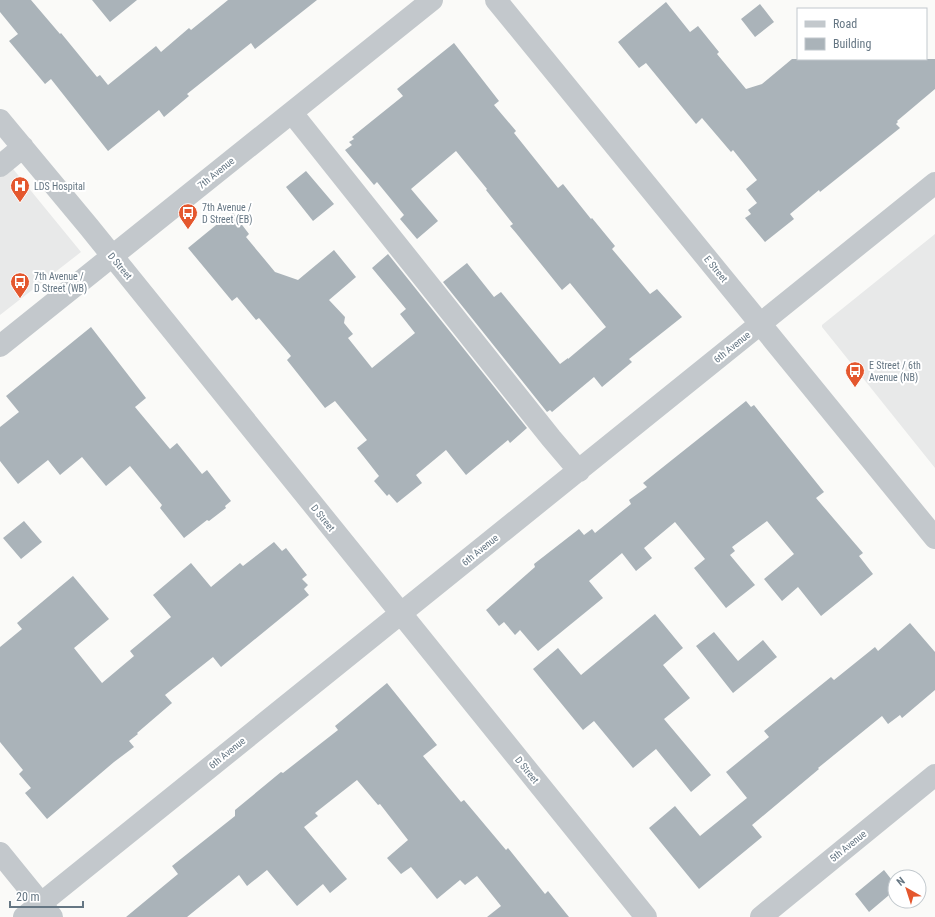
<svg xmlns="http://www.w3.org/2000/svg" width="935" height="917" font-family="'Roboto Condensed',sans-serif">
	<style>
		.built { fill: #e8e9e9 }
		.building { fill: #aab3b9 }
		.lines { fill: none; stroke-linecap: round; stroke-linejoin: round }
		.minor { stroke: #c3c8cc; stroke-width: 22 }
		.labels { text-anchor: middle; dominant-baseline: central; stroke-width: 4; stroke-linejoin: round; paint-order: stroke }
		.street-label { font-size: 10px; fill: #657683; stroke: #fff }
		.poi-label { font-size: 10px; fill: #657683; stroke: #fff; text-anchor: start }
	</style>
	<rect width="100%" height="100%" fill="#fafaf8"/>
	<path class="built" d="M0,153l81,99 -81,63z
		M935,234v234l-113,-141v-2z"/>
	<path class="building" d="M0,0h31l29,34 1,-1 36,44 3,-2 8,10 48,-39 5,6 28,-24 2,2 37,-30h89l-62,49 -4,-6 -64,51 2,2 -25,21 -5,-7 -51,41 -57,-72 -6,5 -36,-43 9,-7 -18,-22z
		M92,0h45l-27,22z
		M666,2l24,30 8,-6 21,26 -2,2 29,35 16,-5 30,-25h143v30l-38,32 1,1 -2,2 4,4 -80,64 -1,-2 -29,24 4,5 -29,23 -20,-24 6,-4 -3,-4 9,-7 -11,-14 11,-9 -24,-30 -2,2 -29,-34 -6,6 -50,-61 -7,5 -21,-26z
		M760,4l14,18 -19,15 -14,-18z
		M454,43l45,58 -5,4 22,26 -2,2 44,55 5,-4 28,35 1,-1 23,28 -3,3 38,45 7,-5 25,28 -53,42 3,3 -30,25 -8,-10 -42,35 -2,-2 -3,2 -104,-130 24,-19 27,34 7,-5 59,72 8,-6v1l38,-32 -36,-44 -8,7 -46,-57 -6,-7 3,-2 -27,-34 1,-1 -31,-38 -45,38 27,32 -21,18 -17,-20 4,-4 -27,-33 -3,3 -29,-35 7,-5 -3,-3 5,-3 -2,-2 51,-41 -6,-7z
		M306,171l28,33 -21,17 -27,-34z
		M233,213l16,21 -3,3 29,35 23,8 36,-30 22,27 -27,23 16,17 -1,6 9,11 -5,4 24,30 43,-35 -15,-19 6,-5 -34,-41 16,-14 139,174 -17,15 -2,-3 -42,35 -20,-25 -30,25 6,8 -25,20 -8,-9 -2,2 -13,-15 5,-5 -22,-28 10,-8 -32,-39 -10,7 -38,-48 4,-4 -32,-38 -3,2 -19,-23 -5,4 -44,-53 33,-27 1,1z
		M91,327l55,71 -11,9 35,42 7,-6 25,31 5,-4 24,31 -6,5 1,2 -17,13 -2,-1 -23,18 -24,-30 2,-3 -32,-39 -24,20 -24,-29 -22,18 -12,-15 -30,24 -18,-23v-34l19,-15 -13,-16z
		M746,401l5,6 3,-2 70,87 -8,6 47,55 -4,3 14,18 -52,42 -23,-29 -16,14 -18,-22 30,-25 -27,-33 -35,26 3,4 -5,4 25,30 -29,23 -32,-40 11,-9 -30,-37 -31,26 8,10 -16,13 -14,-18 -33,28 14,17 -65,53 -18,-21 -5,5 -11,-13 -5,4 -13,-16 49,-43 -1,-3 45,-35 5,6 8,-6 3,4 36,-29 -2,-4 18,-13 -4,-4z
		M24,521l18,21 -21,17 -18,-21z
		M274,542l8,9 4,-3 21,27 -5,4 6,6 -4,4 5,6 -88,72 -8,-10 -48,38 7,8 -35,30 1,1 -9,7 5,6 -20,15 -67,57 -22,-26 6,-5 -12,-14 4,-4 -23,-28v-95l22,-18 -5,-6 56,-47 36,43 -35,29 28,35 32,-27 -4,-5 41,-34 -18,-22 38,-32 20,24 29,-24 3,3z
		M655,614l28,34 -20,17 27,33 -26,21 47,56 -20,17 -35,-43 -23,19 -39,-47 -11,9 -50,-61 25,-21 23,27z
		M910,623l25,29v38l-33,28 -2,-3 -12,9 -6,-8 -64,52 1,1 -67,56 10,12 -63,52 -50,-61 26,-22 25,30 47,-38 -21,-26 43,-35 -5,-6 67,-54 3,3 41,-33 3,4z
		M714,632l24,29 25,-21 14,17 -44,36 -37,-47z
		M387,683l50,62 -14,11 38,46 3,-2 42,50 2,-2 37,46 3,-3 21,26h-82l14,-11 -24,-30 -12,9 -5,-5 -23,19 -26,-32 -10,7 -14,-16 21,-18 -28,-36 -2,1 -21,-25 -42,33 3,3 -14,11 43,52 -17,14 -7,-9 -26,22 -30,-36 -20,16 -8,-11 -52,42h-61l52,-43 -6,-8 63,-50v-6l46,-38 2,1 55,-43 -3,-4z
		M884,870l11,14v6l-26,22 -14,-18z"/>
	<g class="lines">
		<path class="minor" d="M496,0l439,538
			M292,113l259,325 28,33
			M0,120l89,107 557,690
			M0,166l23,-19
			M0,346l432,-346
			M0,853l52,64
			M24,917l911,-734
			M761,917l174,-142"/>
	</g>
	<defs>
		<symbol id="hospital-pin" viewBox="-11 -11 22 30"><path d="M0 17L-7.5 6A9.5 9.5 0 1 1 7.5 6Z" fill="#e4572e" stroke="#fff"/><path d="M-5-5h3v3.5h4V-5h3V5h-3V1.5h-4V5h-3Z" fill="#fff"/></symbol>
		<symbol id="bus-pin" viewBox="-11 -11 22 30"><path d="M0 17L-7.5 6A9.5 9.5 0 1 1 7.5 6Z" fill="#e4572e" stroke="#fff"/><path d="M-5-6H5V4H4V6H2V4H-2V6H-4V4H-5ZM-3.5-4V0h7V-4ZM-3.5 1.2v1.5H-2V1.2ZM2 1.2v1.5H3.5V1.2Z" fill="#fff"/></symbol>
	</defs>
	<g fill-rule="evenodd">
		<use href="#hospital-pin" x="9" y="175" width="22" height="30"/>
		<use href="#bus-pin" x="177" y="202" width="22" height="30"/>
		<use href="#bus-pin" x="9" y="271" width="22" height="30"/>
		<use href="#bus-pin" x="844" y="360" width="22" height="30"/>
	</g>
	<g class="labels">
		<g class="street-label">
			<text transform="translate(216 173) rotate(-39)">7th Avenue</text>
			<text transform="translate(120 266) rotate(50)">D Street</text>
			<text transform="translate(716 269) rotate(51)">E Street</text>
			<text transform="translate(732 347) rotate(-39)">6th Avenue</text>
			<text transform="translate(323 518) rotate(51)">D Street</text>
			<text transform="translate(480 550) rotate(-39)">6th Avenue</text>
			<text transform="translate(227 753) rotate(-39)">6th Avenue</text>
			<text transform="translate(527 770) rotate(51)">D Street</text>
			<text transform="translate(848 846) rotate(-39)">5th Avenue</text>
		</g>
		<g class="poi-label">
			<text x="34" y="186">LDS Hospital</text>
			<text x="202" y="207">7th Avenue /<tspan x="202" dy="12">D Street (EB)</tspan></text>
			<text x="34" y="276">7th Avenue /<tspan x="34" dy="12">D Street (WB)</tspan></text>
			<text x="869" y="365">E Street / 6th<tspan x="869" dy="12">Avenue (NB)</tspan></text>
		</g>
	</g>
	<rect x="797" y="8" width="130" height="52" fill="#ffffff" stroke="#c1c8cd"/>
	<rect x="805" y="21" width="20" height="6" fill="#c3c8cc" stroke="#c1c8cd"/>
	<text x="833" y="28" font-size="12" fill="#657683">Road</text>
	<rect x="805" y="38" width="20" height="12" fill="#aab3b9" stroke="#c1c8cd"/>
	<text x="833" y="48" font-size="12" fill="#657683">Building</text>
	<g transform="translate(907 889) rotate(321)"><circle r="19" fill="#ffffff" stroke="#c1c8cd"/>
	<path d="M0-3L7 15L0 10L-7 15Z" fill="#e4572e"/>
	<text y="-6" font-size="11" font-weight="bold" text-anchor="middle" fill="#657683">N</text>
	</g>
	<path d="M10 901v6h73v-6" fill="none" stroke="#657683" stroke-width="2"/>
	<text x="16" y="901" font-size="12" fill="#657683" stroke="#ffffff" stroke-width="3" paint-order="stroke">20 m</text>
</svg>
